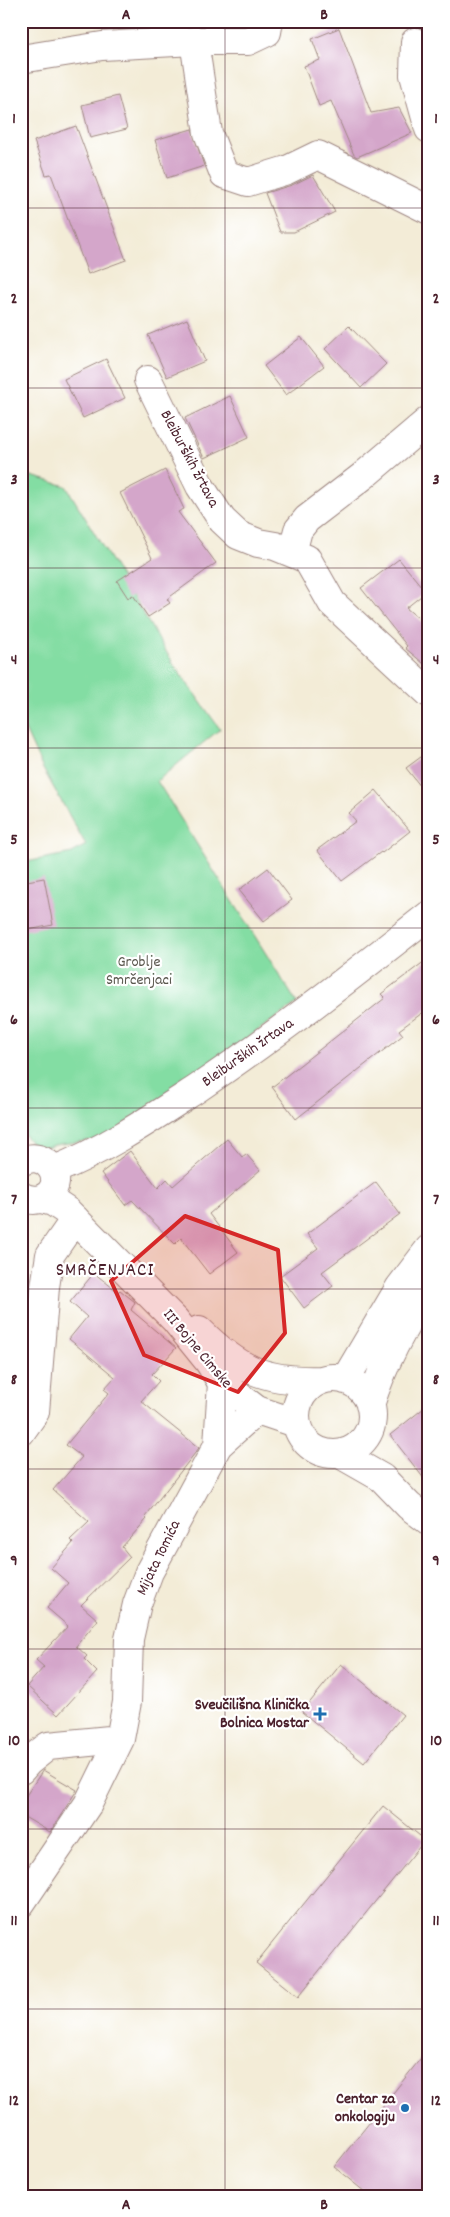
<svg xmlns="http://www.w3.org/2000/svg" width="450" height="2217" font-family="Dekko,sans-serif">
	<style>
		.green { fill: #83dda3; stroke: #667e67 }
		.building { fill: #d4a6ca }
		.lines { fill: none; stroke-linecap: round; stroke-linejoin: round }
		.street-casing { stroke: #9e8681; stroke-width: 30 }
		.secondary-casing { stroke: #9e8681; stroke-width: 30 }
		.street { stroke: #fff; stroke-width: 28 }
		.secondary { stroke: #fff; stroke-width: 28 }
		.marked { fill: #d62828; fill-opacity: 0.2; stroke: #d62828; stroke-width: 4; stroke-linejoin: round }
		.grid { fill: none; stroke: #4a1f2b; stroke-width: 1; stroke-opacity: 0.55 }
		.poi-dot { fill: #1f6fb2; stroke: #fff; stroke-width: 2 }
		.labels { text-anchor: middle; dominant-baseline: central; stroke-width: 4.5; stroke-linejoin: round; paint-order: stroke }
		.street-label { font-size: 16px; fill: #4a1f2b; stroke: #fff }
		.park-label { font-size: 16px; fill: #5b584f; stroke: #fff }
		.poi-label { font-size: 16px; font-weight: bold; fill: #4a1f2b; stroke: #fff; text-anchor: end }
		.quarter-label { font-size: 19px; letter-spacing: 1px; fill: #4a1f2b; stroke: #fff }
		.neatline { fill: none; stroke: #4a1f2b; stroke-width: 2 }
		.grid-label { font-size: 16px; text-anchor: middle; font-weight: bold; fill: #4a1f2b }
	</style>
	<rect width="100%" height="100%" fill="#fff"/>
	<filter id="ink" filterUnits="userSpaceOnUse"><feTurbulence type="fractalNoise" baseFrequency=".02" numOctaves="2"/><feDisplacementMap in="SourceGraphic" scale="10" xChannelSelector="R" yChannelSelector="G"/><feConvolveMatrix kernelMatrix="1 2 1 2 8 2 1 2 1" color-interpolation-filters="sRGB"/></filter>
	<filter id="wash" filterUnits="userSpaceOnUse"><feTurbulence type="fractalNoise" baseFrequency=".0096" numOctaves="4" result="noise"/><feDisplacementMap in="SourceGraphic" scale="20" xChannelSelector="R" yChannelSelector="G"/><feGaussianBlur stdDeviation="1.12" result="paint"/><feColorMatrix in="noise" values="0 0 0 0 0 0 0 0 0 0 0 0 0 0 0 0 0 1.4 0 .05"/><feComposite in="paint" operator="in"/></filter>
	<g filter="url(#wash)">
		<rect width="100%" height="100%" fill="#f3ecd7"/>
		<path class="green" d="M21,473l45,13 110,182 44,61 -63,52 140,222 -193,136 -44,5 -24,5 -15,-18v-268l51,-10 14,-8 -44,-78 -21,-46v-157h3z"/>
		<g id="blocks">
			<path class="building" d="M339,28l32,85 28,-5 13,25 -55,24 -3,-2 -23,-54 -12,5 -15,-40 16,-6 -8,-21z
				M118,96l9,33 -37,9 -8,-33z
				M76,126l50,134 -38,14 -37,-100 -5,1 -12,-34z
				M192,129l12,37 -37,12 -12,-38z
				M313,175l22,37 -41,20h-14l-15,-39 27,-8z
				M187,319l18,42 -38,16 -19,-42z
				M349,326l37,38 -25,24 -36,-39z
				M301,337l23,29 -38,29 -22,-29z
				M106,359l19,39 -42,20 -19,-39z
				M230,396l19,41 -45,21 -19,-40z
				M165,470l19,39 -6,3 38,51 -49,36 3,4 -22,14 -15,-22 -5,3 -11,-17 35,-23 -32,-65z
				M399,559l27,33 -20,16 23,19v41l-24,-20 2,-2 -46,-58z
				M429,751v46l-23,-29z
				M376,790l34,41 -28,22 -1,-1 -39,29 -25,-31 39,-29 -7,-8z
				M268,868l24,32 -28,21 -25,-31z
				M44,878l9,47 -30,6 -2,-49z
				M429,958v50l-30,22 4,5 -107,84 -24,-32 113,-89 -4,-4z
				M227,1139l15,18 4,-3 14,16 -51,44 29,38 -29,22 -28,-36 -6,6 -43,-44 -7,5 -24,-32 29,-22 28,37 9,-9 6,7z
				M376,1182l24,32 -78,58 11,14 -29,22 -24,-32 38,-28 -11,-14z
				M94,1273l24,19 2,-2 15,12 -4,8 45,38 -24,26 7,7 -18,20 58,47 -54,69 2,2 -25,28 8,10 -49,48 17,15 -22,26 11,10 -3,3 13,13 -39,43 -31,-29 17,-19 -8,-7 32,-34 -21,-18 21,-25 -17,-15 22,-25 -3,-3 19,-18 -36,-32 29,-33 -16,-12 43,-52 -5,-4 11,-12 -46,-38 18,-22 -17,-15z
				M429,1404v81l-39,-50z
				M341,1664l62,51 -39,48 -62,-51z
				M43,1770l34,20 -27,42 -29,-17v-12z
				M383,1806l42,34 -127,157 -42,-34z
				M429,2048v148h-59l-36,-29z"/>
		</g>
	</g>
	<g filter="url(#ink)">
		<use href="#blocks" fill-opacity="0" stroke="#9e8681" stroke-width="1"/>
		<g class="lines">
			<defs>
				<path id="street" d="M194,41l14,92 16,41 24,8 39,-12 31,-15 111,55
					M415,42l-1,33 15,54
					M21,59l81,-13 92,-5h54l19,-9 2,-11
					M148,380l52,106 22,34 16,15 20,8 17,3 32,13 25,44 97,90
					M292,553l6,-23 9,-11 56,-43 66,-56
					M54,1170c51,-20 98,-52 144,-82 80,-54 155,-113 231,-173
					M222,1383l-4,62 39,-35
					M21,1432l14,-20 10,-125 5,-32 25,-36
					M21,1770l7,-8 20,-16 72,-7
					M21,1903l67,-99 32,-65 7,-37 2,-63 8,-35 12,-32 69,-127"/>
				<path id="secondary" d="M21,1162c26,-16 49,23 22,36 -7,3 -15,2 -22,-2
					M41,1199l12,3 15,10 107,108 34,42 13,21 35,27 39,13
					M199,1330c40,40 66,52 123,50
					M296 1416a38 38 0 1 1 76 0a38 38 0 1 1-76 0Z
					M345,1380l55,-93 29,-38
					M370,1405c13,-41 34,-81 59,-116
					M340,1454l42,24 27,28 20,15"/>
			</defs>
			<use href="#street" class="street-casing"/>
			<use href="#secondary" class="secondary-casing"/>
			<use href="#street" class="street"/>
			<use href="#secondary" class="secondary"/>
		</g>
	</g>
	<path class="marked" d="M185,1216l93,34 7,83 -47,59 -94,-37 -33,-74z"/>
	<path class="grid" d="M225,21v2175M21,208h408M21,388h408M21,568h408M21,748h408M21,928h408M21,1108h408M21,1289h408M21,1469h408M21,1649h408M21,1829h408M21,2009h408"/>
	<g class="poi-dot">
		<path d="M317.5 1706.5h5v5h5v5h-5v5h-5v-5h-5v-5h5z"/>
		<circle cx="405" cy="2108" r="5"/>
	</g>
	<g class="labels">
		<g class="street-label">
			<text transform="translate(189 459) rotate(62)">Bleiburških žrtava</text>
			<text transform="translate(248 1053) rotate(-35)">Bleiburških žrtava</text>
			<text transform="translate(197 1349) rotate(50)">III Bojne Cimske</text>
			<text transform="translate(159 1558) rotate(-64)">Mijata Tomića</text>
		</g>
		<g class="park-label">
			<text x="139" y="962">Groblje<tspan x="139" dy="18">Smrčenjaci</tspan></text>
		</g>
		<g class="poi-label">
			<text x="309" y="1705">Sveučilišna Klinička<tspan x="309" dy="18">Bolnica Mostar</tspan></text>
			<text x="395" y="2099">Centar za<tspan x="395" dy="18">onkologiju</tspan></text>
		</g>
		<g class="quarter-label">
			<text x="105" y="1271">SMRČENJACI</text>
		</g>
	</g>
	<rect width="450" height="2217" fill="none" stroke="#fff" stroke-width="55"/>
	<rect x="28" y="28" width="394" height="2162" class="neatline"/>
	<g class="grid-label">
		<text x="126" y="19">A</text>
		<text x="324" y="19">B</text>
		<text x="14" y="123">1</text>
		<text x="436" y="123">1</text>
		<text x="14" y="303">2</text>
		<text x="436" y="303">2</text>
		<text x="14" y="484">3</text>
		<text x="436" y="484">3</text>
		<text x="14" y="664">4</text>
		<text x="436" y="664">4</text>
		<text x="14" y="844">5</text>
		<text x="436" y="844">5</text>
		<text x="14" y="1024">6</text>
		<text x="436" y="1024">6</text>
		<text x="14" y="1204">7</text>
		<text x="436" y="1204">7</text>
		<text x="14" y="1384">8</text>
		<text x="436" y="1384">8</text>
		<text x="14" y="1565">9</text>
		<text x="436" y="1565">9</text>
		<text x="14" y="1745">10</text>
		<text x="436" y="1745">10</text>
		<text x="14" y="1925">11</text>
		<text x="436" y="1925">11</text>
		<text x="14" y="2105">12</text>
		<text x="436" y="2105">12</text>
		<text x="126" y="2209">A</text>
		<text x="324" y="2209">B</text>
	</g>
</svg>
